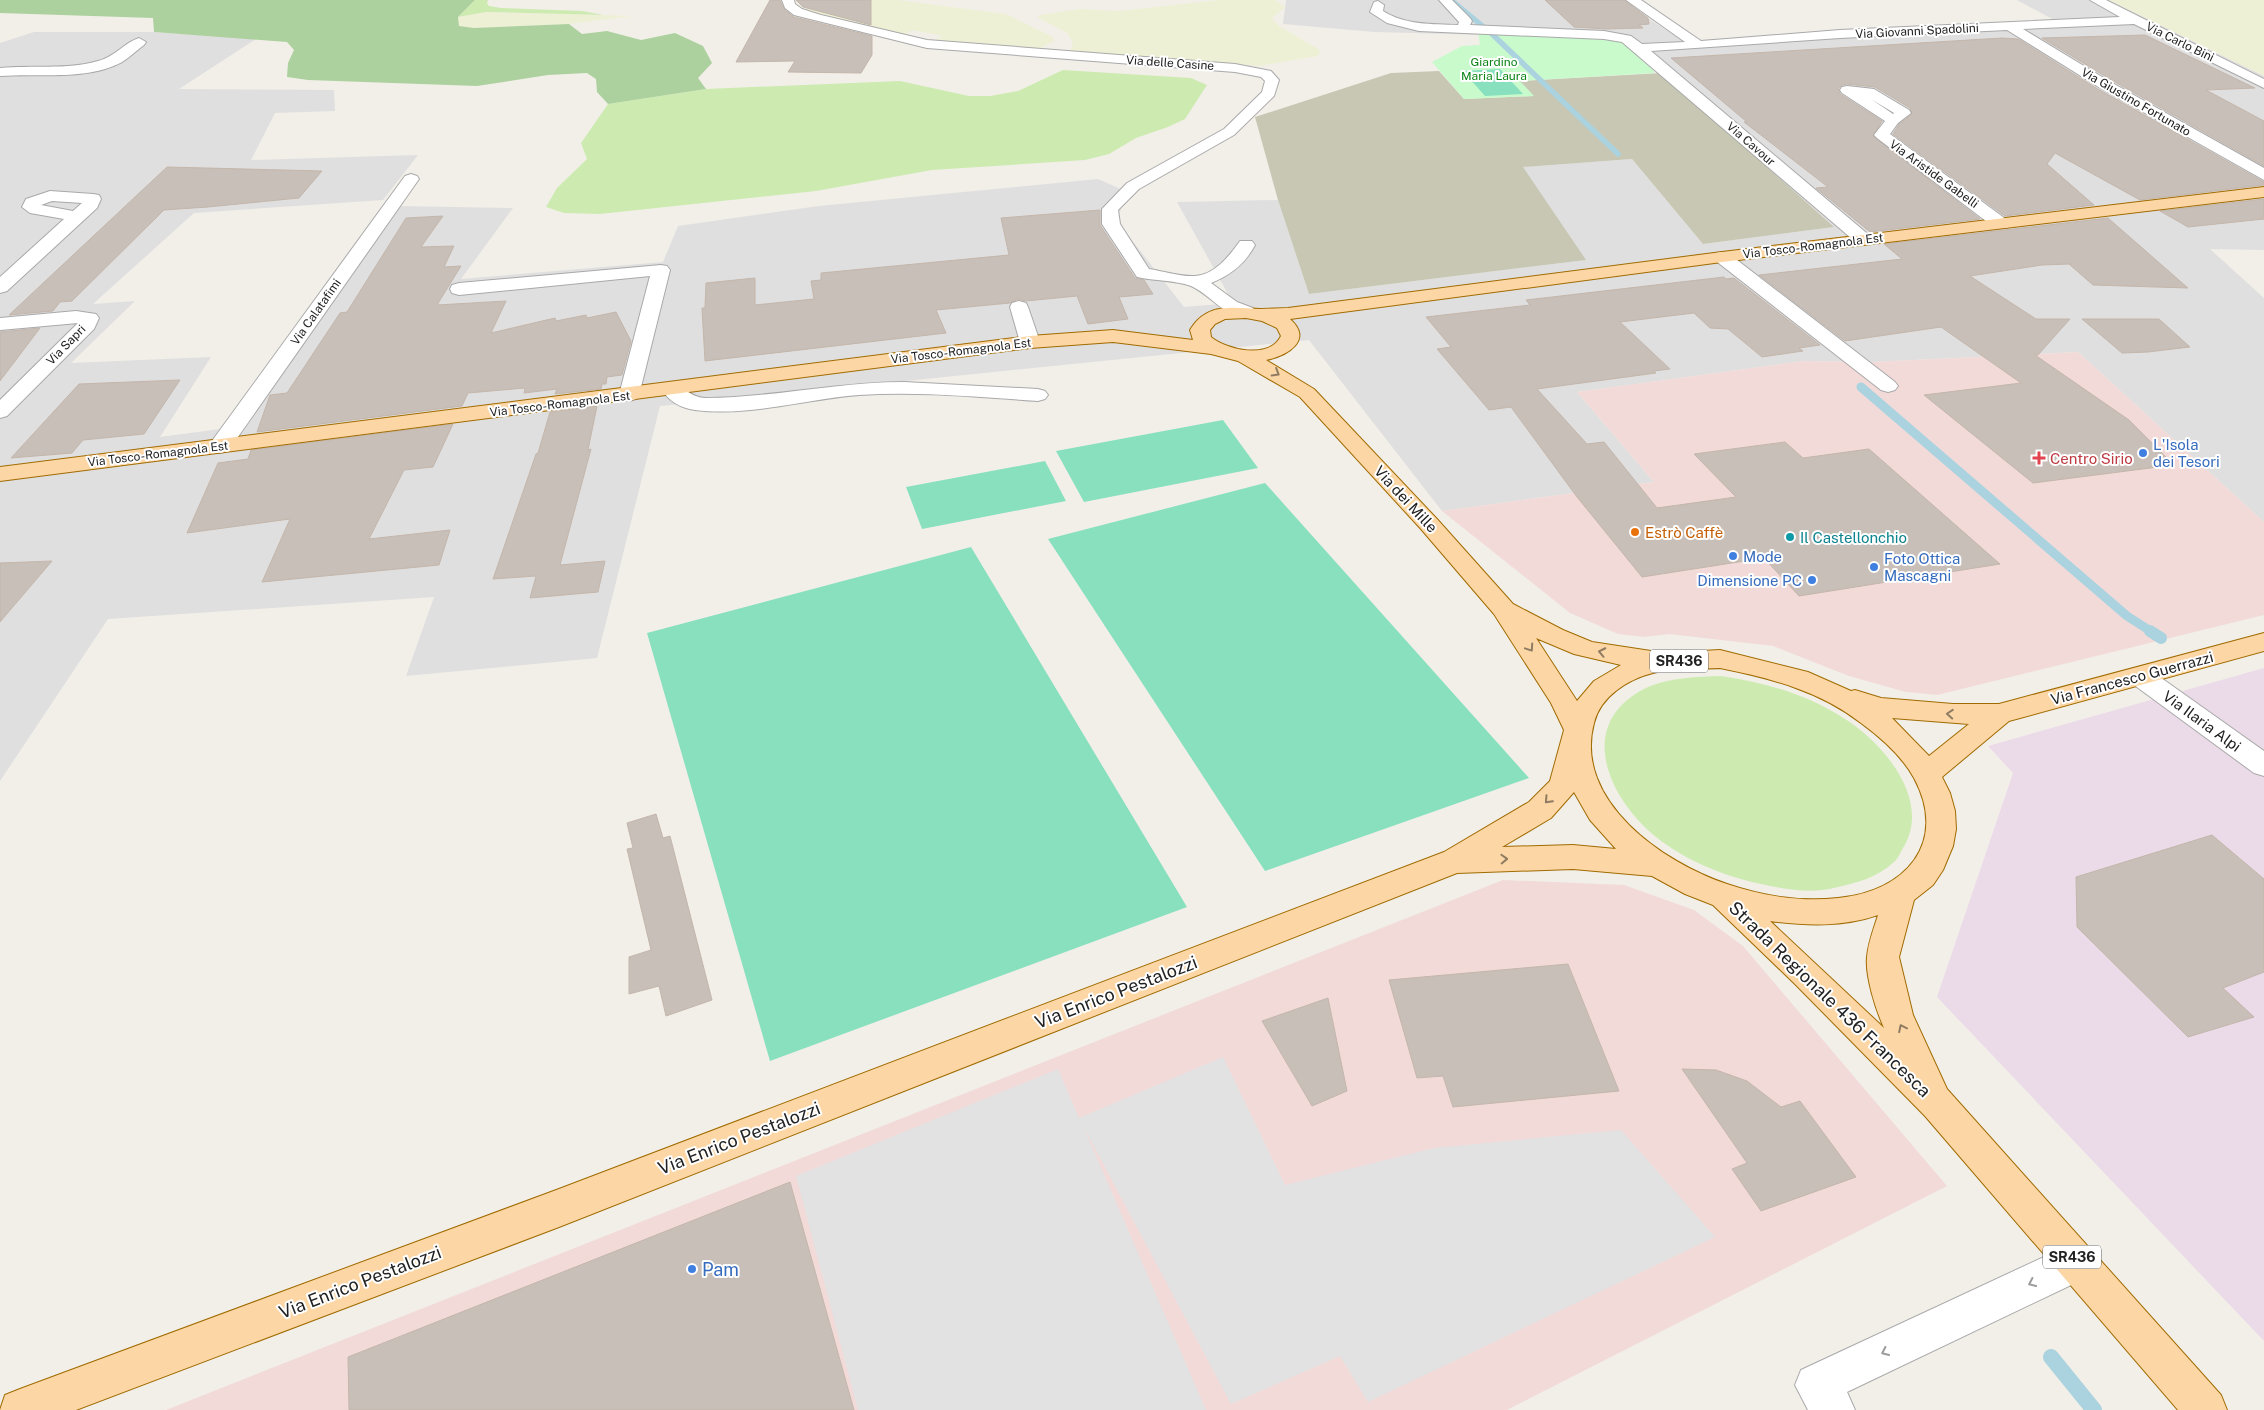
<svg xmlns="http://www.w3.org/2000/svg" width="2264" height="1410" font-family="'Public Sans',sans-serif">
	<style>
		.residential { fill: #e0dfdf }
		.commercial { fill: #f2dad9 }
		.industrial { fill: #ebdbe8 }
		.construction { fill: #c7c7b4 }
		.farmland { fill: #eef0d5 }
		.grass { fill: #cdebb0 }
		.forest { fill: #add19e }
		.park { fill: #c8facc }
		.pitch { fill: #88e0be }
		.parking { fill: #e2e2e2 }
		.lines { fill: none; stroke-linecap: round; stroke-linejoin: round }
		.stream-far3 { stroke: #aad3df; stroke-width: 5.5 }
		.stream-far2 { stroke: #aad3df; stroke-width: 9 }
		.stream-far1 { stroke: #aad3df; stroke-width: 12 }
		.stream { stroke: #aad3df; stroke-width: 16 }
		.building { fill: #c7bfb8; stroke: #c4b6ab }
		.minor-casing { stroke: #a9a9a9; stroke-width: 2 }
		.major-casing { stroke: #a06b00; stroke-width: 2 }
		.minor { fill: #fff; fill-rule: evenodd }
		.major { fill: #fcd6a4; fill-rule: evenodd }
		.oneway { stroke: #8f7c63 }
		.oneway2 { stroke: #9c9c9c }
		.shop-dot { fill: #3f7fe0; stroke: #fff; stroke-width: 2 }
		.health-dot { fill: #e0444e; stroke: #fff; stroke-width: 2 }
		.food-dot { fill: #e8710a; stroke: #fff; stroke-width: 2 }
		.culture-dot { fill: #0f9aa8; stroke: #fff; stroke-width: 2 }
		.labels { text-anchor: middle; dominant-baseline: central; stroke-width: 4; stroke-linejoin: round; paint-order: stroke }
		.far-street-label { font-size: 12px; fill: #222; stroke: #fff }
		.far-park-label { font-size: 12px; fill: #0c8416; stroke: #fff }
		.shield { fill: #fff; stroke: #646464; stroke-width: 1 }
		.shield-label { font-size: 14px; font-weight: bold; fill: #222 }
		.shop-label { font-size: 15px; fill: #366cbe; stroke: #fff; text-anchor: start }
		.health-label { font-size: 15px; fill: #be3a42; stroke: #fff; text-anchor: start }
		.street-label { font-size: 15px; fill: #222; stroke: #fff }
		.food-label { font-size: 15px; fill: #c56008; stroke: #fff; text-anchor: start }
		.culture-label { font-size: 15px; fill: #0d838f; stroke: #fff; text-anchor: start }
		.near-street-label { font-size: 18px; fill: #222; stroke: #fff }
		.near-shop-label { font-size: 18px; fill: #366cbe; stroke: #fff; text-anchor: start }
	</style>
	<rect width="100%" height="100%" fill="#f2efe9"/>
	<path class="residential" d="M1286,0h334l63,41 373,-20 -39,-21h92l155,76v174l-54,-1 54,49v224l-186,-170 -206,10 -68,-1 -227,31 77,90 -212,29 -133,-171 -649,66 -63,252 -191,18 28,-79 -326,22 -108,162v-738l34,-11h120l102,7 -77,50 155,1 1,21 -60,2 -24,47 167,-5 -35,45 -189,13 -101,91 42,-3 -64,62 140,-6 -51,80 83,-11 154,-220 116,2 -52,71 202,-17 15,-36 141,-20 279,-27 34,15 -9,11 -7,15 68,87 49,-4 -56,-101 101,-2 31,94 276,-34 -63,-93 110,-8 71,85 131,-17 -198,-177 -36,-12 -225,-6 -92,-8z"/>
	<path class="commercial" d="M2078,352l186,170v93l-327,80 -31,-3 -57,-16 -76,-30 -104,-12 -25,3 -26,-3 -48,-21 -128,-102 212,-29 -77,-90 227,-31 68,1z
		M1503,880l121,5 70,25 49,36 204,240 -440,224h-1341z"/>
	<path class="industrial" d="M2264,668v673l-327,-344 76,-224 -25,-27z"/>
	<path class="construction" d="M1439,71l25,28 69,-3 -14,-15 143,-8 172,154 -131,17 -71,-85 -109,8 63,93 -277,34 -31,-94 -23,-83 136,-44z"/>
	<path class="farmland" d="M818,0h79l109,14 47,23 1,4 -17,9 -104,-9 10,-5 -31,-6 -7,5 -96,-23 -3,-5z
		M1219,0h56l10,7 -13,11 7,8 41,24 -2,6 -58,10 -190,-15 3,-9 -6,-9 -30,-16 3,-2 40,-6 39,2z
		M2109,0h155v76z
		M486,12l147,4 -64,8 -95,4 -15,-2 -1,-9z"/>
	<path class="grass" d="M475,0h13l-1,3 2,3 12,2 81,3 21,4 -117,-3 -28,5z
		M1063,70l128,8 16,7 -22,34 -17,8 -32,11 -27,16 -24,6 -153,10 -116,21 -216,23 -36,-1 -18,-6 11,-19 30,-29 -6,-16 27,-39 98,-15 194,-8 69,15h21l28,-5z
		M1721,676c45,7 82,17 121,41 40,24 91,83 61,131 -3,5 -5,11 -9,14 -17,16 -38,21 -60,26 -23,6 -51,1 -73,-4 -37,-8 -75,-23 -105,-47 -49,-40 -82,-115 -8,-150 23,-10 49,-10 73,-11z"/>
	<path class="forest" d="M0,0h475l-17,17 1,9 15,2 95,-4 13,10 25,-3 34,9 34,-7 28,13 9,17 -14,15 8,11 -98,15 -11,-12 -1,-13 -9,-6 -39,2 -71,11 -169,-6 -21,-3 1,-14 6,-13 -7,-8 -133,-10 -1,-14 -153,-5z"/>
	<path class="park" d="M1478,31l118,5 26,6 32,29v2l-134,8 14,15 -70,3 -32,-37 30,-16 18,-1z"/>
	<path class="pitch" d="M1500,69l23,25 -38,2 -22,-25z
		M1223,420l35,48 -174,34 -28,-51z
		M1045,461l21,40 -144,28 -16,-42z
		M1265,483l264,295 -264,93 -217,-332z
		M971,547l216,360 -417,154 -123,-428z"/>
	<path class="parking" d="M1223,1057l62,128 149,-37 187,-18 94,107 -347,165 -28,-46 -109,48 -148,-278 123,284h-348l-62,-234 262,-107 21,49z"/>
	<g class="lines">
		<path class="stream-far3" d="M1451,0l41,34 126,120"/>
		<path class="stream-far2" d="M1861,387l266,229 25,16"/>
		<path class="stream-far1" d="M2150,631l11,7"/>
		<path class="stream" d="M2051,1357l43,53"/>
	</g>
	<path class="building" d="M770,0h10l4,9 10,8 78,19v19l-11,18 -73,-1 7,-11 -59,1z
		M796,0h75v25l-68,-18z
		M1545,0h79l24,18 1,6 -10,1 4,3 -38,1 -31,-2z
		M2145,35l110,53 -49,2 58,31v45l-156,-88 -66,-40z
		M2002,38l16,1 78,49 168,94v3l-124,15 -85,-47 -8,11 47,41 -89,11 -112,-82 6,-10 13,-10 -2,-6 -35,-21 -28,-3 -5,1 -4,4 2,5 42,27 -9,15 107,83 -110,13 -54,-44 12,-1 -84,-65h3l-76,-64z
		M167,167l155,4 -23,27 -91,9 -44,3 -92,91 -12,1 -7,9 -44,4z
		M2264,199v20l-76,8 -28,-16z
		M1100,210v15l35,53 9,2 9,14 -34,3 9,22 -40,5 -11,-28 -51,5 -8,-2 -8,4 -74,7 10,23 -241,28 -3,-53h3l1,-25 49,-5v27l59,-6 -3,-18 10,-1v-7l188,-18 -8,-37z
		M443,216l-22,31 33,-1 -10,21 17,-1 -24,39 69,-4 -15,32 64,-15 1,3 30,-6 1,3 29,-6 15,29 -9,34 -15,2 -1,7h-4l-1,5 -46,5 2,-5 -33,4 1,-5 -57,5 -6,13 -205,26 13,-37 17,-2 53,-80 7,-1 59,-94z
		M2108,218l80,70 -95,-3 -24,-21 -27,1 -72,11 66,43h34l-32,36h-3l94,65 45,45 -141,18 -109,-88 97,-12 -80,-56 -96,14 -86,-66 143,-16 -18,-15z
		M1724,277l2,2 8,-1 86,67 -21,3 4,3 -41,6 -34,-28 -18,-1 -16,-15 -74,9 50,47 -16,2 2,2 -119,16 50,55 17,-2 53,66 79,-11 -42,-43 91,-12 18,16 66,-9 131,115 -201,32 -35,-38 -122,19 -65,-80 -66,-90 -22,3 -52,-61 14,-2 -25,-30 104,-12 -4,-5z
		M2082,319h77l31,28 -42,5 -26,1z
		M40,328l-40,53v-49z
		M180,380l-36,54 -61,6 -11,13 -61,5 68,-74z
		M597,406l-9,44 3,-1 -31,116 45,-4 -7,31 -68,6 6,-22 -43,3 43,-125 2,-1 12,-41z
		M453,424l-20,43 -29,3 -35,69 81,-9 -11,35 -177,17 28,-63 -103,14 31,-70 30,-4 3,-9z
		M52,561l-52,61v-59z
		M656,814l7,24 7,-2 42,164 -46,16 -7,-30 -30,8v-37l22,-7 -24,-101 6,-1 -6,-25z
		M2212,835l52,44v93l-41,16 31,29 -66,20 -111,-110 -1,-50z
		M1568,964l51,127 -166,16 -10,-31 -26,2 -28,-98z
		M1328,998l19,93 -35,15 -50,-85z
		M1682,1069l34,1 31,11 34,26 19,-6 56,76 -95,34 -29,-42 15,-6z
		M790,1182l64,228h-505l-1,-53z"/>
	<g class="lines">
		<defs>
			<path id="minor" d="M782,0h12l1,4 7,5 19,6 106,25 308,24 36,7 8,9 -5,16 -40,39 -95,54 -21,21 2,14 29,45c14,2 32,8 46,7 20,-1 35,-21 45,-35h12l3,4c-10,19 -24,30 -44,38l26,19 16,6 2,4 -2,4c-26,6 -41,-21 -62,-30 -16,-6 -37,-5 -54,-9l-35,-53v-15l25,-26 97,-54 38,-37 3,-11 -4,-4 -26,-5 -308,-24 -133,-33 -9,-7z
				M1439,0h13l18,18 2,3 -2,4 134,6 27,5 11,8 43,-2 -59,-42h15l60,41 139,-11 280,-13 -30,-17h16l158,79v9l-130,-64 -111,5 84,51 157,88v12l-167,-94 -90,-56 -167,8 -189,13 219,185 3,4 -3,4h-12l-236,-202 -18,-3 -185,-8 -32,-8 -17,-11 4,-10 4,-1 6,4 -1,6c22,14 49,13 75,14l1,-3z
				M139,38l7,4 -2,3c-7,5 -14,12 -22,17 -35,19 -83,11 -122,14v-8c32,-3 67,2 98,-7 17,-4 27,-19 41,-23z
				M1847,86l27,3 35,21 2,3 -13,10 -8,11 117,86 3,4 -3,4h-12l-118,-90 -3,-3 11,-14 -43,-28 -2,-3 2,-3zM1871,99l23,14 -1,1z
				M411,174l6,2 2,3 -191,272 -8,2 -8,-2 -3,-5 3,-5 193,-265z
				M50,191l43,3 6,1 2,4 -4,9 -90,83 -7,2v-16l64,-58 -34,-6 -8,-6 4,-8zM52,201l30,2 -9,8 -32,-6z
				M1722,252l6,1 167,129 3,4 -3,4 -7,2 -7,-2 -165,-129 -3,-4 3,-4z
				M661,265l6,1 3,4 -31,125 -3,4 -7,2 -7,-2 -3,-4 31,-119 -191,19 -7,-2 -2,-4 2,-4 7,-2z
				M1019,301l7,2 2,4 12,35 -3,4 -7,2 -7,-2 -3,-4 -10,-35 2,-4z
				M76,311l20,3 3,4 -5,11 -87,87 -7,2v-18l78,-77 -78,7v-12z
				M904,382l134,7 7,2 3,4 -3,4 -7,2c-60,-4 -120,-10 -179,-6 -53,4 -111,22 -164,15 -15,-2 -26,-9 -34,-21l3,-4c17,-5 24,13 41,13 66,0 132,-16 199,-16z
				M2140,667l10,3 114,81v25l-10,-3 -124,-91 -3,-6 3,-6z
				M2076,1242l14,6 6,14 -6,14 -243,116 8,18h-47l-13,-25 6,-15z"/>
			<path id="major" d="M2264,187v10l-542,65 -432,57c24,21 -3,37 -24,41l48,29 123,130 76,85 50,26 29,12 72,11 56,-3 88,22 43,19 4,-1 26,8 72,6h46l265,-71v18l-255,70 -67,56 8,16 5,18 1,18 -3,17 -10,24 -10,15 -19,15 -15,57 14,58 34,74 274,306 6,15h-49l-253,-294 -130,-132 -82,-79 -28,-11 -33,-18 -79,-7 -116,4 -898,354 -483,183h-76l5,-15 15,-6 539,-200 885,-337 85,-50 21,-21 14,-51 -13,-27 -57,-89 -73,-85 -121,-132 -62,-36 -27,-7 -98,-12 -83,6 -1030,133v-14l1030,-131 83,-6 80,10 -3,-10c17,-28 43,-22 70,-21 9,0 19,-1 28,-1l434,-56zM1246,318l16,3 15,7 4,8c-12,24 -54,14 -70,1l-1,-7 5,-6 10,-5zM1536,638l38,16 47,11 -27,16 -17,20zM1720,668c50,10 100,23 141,55 19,14 41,33 53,55 35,65 -9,114 -76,120 -36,4 -76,-2 -111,-14 -63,-21 -154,-83 -133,-161 6,-26 34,-44 59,-50 22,-5 45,-4 67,-5zM1892,718l77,6 -40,32zM1574,792l16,28 26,29 -43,-4 -71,2 49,-29zM1878,915c-4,13 -10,28 -11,42 -2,19 9,53 17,71l-114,-107c37,5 73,6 108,-6z"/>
		</defs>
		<use href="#minor" class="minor-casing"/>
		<use href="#major" class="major-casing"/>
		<use href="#minor" class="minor"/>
		<use href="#major" class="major"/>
	</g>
	<defs><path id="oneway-chevron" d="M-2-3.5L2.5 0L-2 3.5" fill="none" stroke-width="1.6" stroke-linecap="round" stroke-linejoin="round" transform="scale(1.25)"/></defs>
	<g class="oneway">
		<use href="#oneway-chevron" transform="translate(1276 373) rotate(31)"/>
		<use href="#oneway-chevron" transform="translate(1530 648) rotate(56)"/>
		<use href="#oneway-chevron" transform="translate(1602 652) rotate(-168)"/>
		<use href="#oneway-chevron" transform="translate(1950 714) rotate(-176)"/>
		<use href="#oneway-chevron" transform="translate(1548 800) rotate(133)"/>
		<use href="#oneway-chevron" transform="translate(1504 859) rotate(-2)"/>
		<use href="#oneway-chevron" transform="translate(1902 1028) rotate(-116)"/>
	</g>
	<g class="oneway2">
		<use href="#oneway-chevron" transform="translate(2032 1283) rotate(155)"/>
		<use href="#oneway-chevron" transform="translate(1885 1352) rotate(155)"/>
	</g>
	<g class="shop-dot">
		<circle cx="2143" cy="453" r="5"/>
		<circle cx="1733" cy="556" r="5"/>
		<circle cx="1874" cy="567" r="5"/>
		<circle cx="1812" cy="580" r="5"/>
		<circle cx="692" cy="1269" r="5"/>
	</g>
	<path class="health-dot" d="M2036.5 450.5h5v5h5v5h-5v5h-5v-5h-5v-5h5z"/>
	<circle class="food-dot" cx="1635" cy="532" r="5"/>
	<circle class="culture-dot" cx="1790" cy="537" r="5"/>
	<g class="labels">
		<g class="far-street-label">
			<text transform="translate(1917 31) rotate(-3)">Via Giovanni Spadolini</text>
			<text transform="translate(2180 42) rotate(26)">Via Carlo Bini</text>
			<text transform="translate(1170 63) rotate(4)">Via delle Casine</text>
			<text transform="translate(2136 102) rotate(30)">Via Giustino Fortunato</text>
			<text transform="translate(1751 144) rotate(41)">Via Cavour</text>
			<text transform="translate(1934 174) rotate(36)">Via Aristide Gabelli</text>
			<text transform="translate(1813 246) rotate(-7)">Via Tosco-Romagnola Est</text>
			<text transform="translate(316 312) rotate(-55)">Via Calatafimi</text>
			<text transform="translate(66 345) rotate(-46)">Via Sapri</text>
			<text transform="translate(961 351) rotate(-7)">Via Tosco-Romagnola Est</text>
			<text transform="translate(560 404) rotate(-7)">Via Tosco-Romagnola Est</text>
			<text transform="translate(158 454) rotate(-7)">Via Tosco-Romagnola Est</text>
		</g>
		<g class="far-park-label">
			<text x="1494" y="62">Giardino<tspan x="1494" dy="14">Maria Laura</tspan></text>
		</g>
		<g class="shield">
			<rect x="1650" y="649.5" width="58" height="23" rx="4"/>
			<rect x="2043" y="1245.5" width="58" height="23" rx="4"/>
		</g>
		<g class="shield-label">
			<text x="1679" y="661">SR436</text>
			<text x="2072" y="1257">SR436</text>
		</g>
		<g class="shop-label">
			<text x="2153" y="444">L'Isola<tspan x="2153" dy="17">dei Tesori</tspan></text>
			<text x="1743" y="556">Mode</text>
			<text x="1884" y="558">Foto Ottica<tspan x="1884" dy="17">Mascagni</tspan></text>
			<text x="1802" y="580" text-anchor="end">Dimensione PC</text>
		</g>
		<g class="health-label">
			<text x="2050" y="458">Centro Sirio</text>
		</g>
		<g class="street-label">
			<text transform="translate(1406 499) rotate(47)">Via dei Mille</text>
			<text transform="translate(2132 678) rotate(-15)">Via Francesco Guerrazzi</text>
			<text transform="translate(2202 721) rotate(36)">Via Ilaria Alpi</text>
		</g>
		<g class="food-label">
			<text x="1645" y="532">Estrò Caffè</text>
		</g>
		<g class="culture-label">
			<text x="1800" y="537">Il Castellonchio</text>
		</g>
		<g class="near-street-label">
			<text transform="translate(1116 992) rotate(-21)">Via Enrico Pestalozzi</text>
			<text transform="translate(1830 999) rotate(44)">Strada Regionale 436 Francesca</text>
			<text transform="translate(739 1138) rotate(-21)">Via Enrico Pestalozzi</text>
			<text transform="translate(360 1282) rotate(-21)">Via Enrico Pestalozzi</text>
		</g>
		<g class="near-shop-label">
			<text x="702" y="1269">Pam</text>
		</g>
	</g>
</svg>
